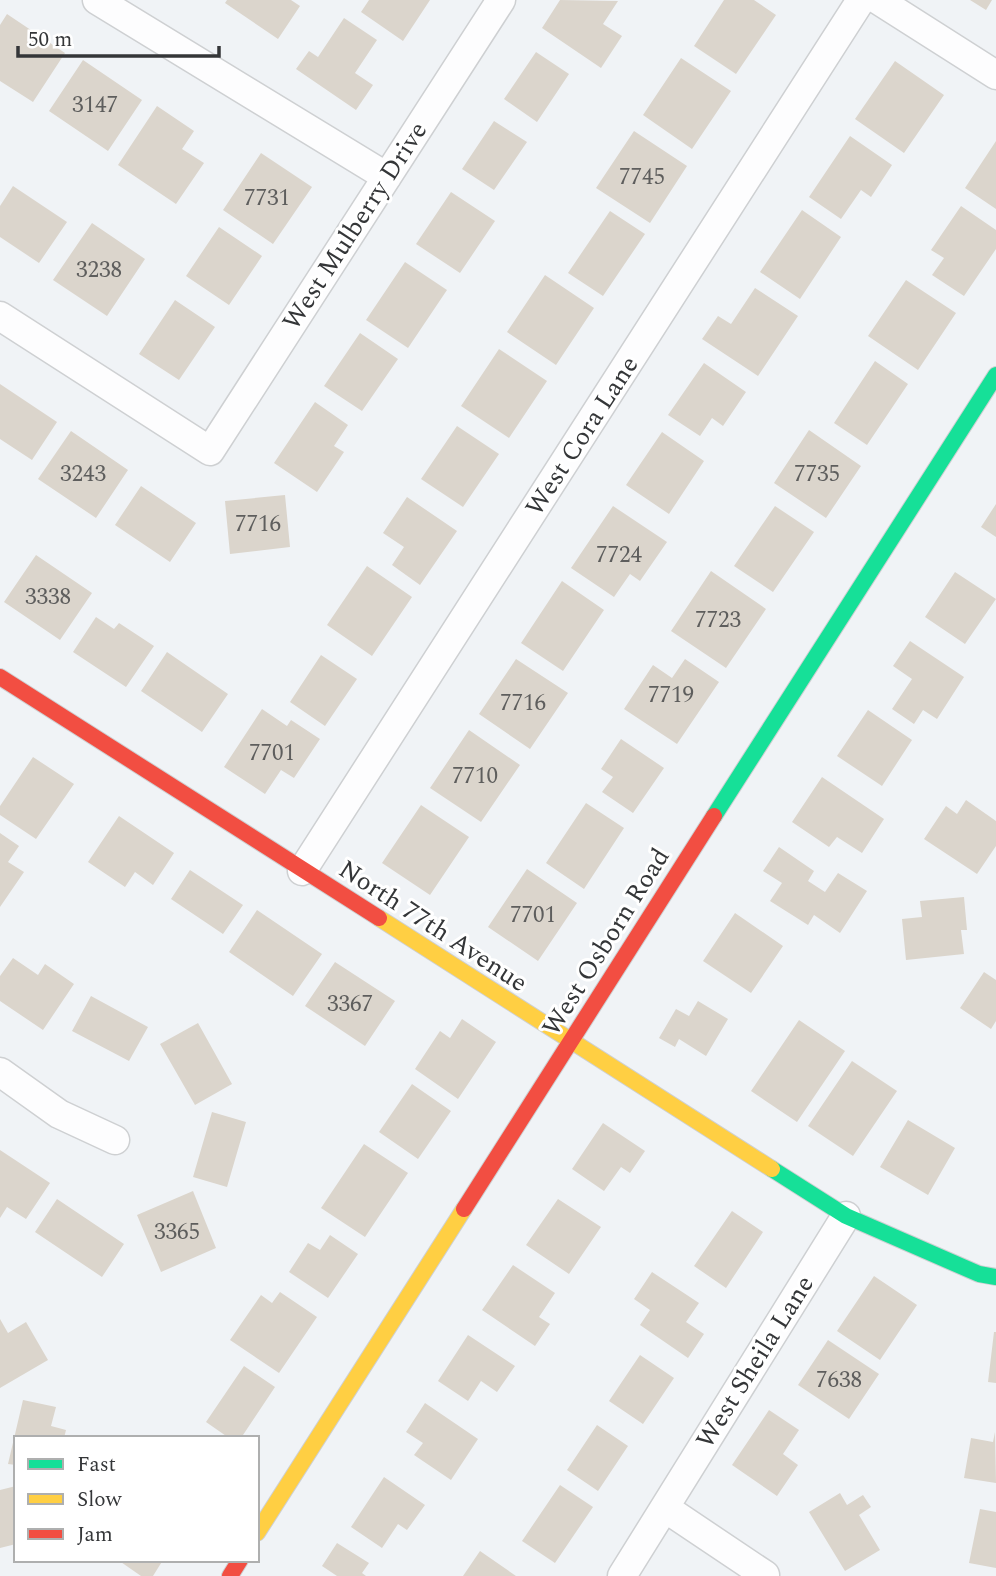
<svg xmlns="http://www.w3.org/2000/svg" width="996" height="1576" font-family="Spectral,serif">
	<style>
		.building { fill: #dbd5cc }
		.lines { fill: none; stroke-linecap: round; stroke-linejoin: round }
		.street-casing { stroke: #ced0d2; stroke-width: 31 }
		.fast-casing { stroke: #ced0d2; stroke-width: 18 }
		.slow-casing { stroke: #ced0d2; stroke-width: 18 }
		.jam-casing { stroke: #ced0d2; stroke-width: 18 }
		.street { stroke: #fdfdfe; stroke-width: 28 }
		.fast { stroke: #16e098; stroke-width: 16 }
		.slow { stroke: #ffcf43; stroke-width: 16 }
		.jam { stroke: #f24e42; stroke-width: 16 }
		.labels { text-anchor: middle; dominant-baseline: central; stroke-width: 6; stroke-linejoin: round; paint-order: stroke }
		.number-label { font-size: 23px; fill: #5e5e5d }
		.street-label { font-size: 26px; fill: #343638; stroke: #fff }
	</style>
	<rect width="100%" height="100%" fill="#f0f3f6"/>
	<path class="building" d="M227,0h64l9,6 -22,33 -53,-36z
		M369,0h61l-27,41 -42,-29z
		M560,0l58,1 -15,23 19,12 -21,32 -59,-40z
		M724,0h30l22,15 -40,59 -42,-28z
		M970,0h22l-6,10z
		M7,14l58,39 -32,49 -33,-21v-56z
		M344,18l33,22 -22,33 18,12 -17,25 -60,-41 13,-18 9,6z
		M536,52l33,22 -32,48 -33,-23z
		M681,58l50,33 -39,58 -49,-34z
		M83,60l59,40 -34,51 -59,-40z
		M895,61l49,34 -40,58 -49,-34z
		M157,106l37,25 -12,18 22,14 -28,41 -58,-39z
		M494,121l33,21 -33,48 -32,-21z
		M634,131l53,35 -37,57 -54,-35z
		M850,136l42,29 -21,32 -10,-7 -20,29 -32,-22z
		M996,141v68l-31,-21z
		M261,153l51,34 -39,57 -50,-34z
		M13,186l54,36 -28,41 -39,-26v-31z
		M451,192l44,29 -35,52 -44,-29z
		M961,206l35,24v19l-32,47 -32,-21 12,-17 -13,-8z
		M802,210l39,27 -41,62 -40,-27z
		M610,211l35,23 -42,62 -35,-23z
		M92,223l53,36 -38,57 -54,-36z
		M219,227l43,29 -33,49 -43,-29z
		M405,262l42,28 -39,58 -42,-28z
		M545,275l49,33 -38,57 -49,-33z
		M906,280l50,33 -38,57 -50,-34z
		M755,288l43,28 -40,60 -56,-37 16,-23 13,8z
		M175,300l40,27 -36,53 -40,-26z
		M360,333l38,26 -36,52 -38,-25z
		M499,349l48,32 -38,57 -48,-32z
		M875,361l33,23 -41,61 -33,-22z
		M704,363l42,29 -23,34 -11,-8 -12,18 -32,-21z
		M0,384l57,38 -25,38 -32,-21z
		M315,402l33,23 -14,21 10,6 -27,40 -43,-29z
		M457,426l42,28 -36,53 -42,-28z
		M809,430l52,36 -35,52 -52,-35z
		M71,431l57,39 -32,48 -58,-39z
		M662,432l42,29 -35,53 -43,-29z
		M141,486l55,37 -26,39 -55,-37z
		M285,495l5,52 -60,7 -5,-53z
		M407,497l50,34 -37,54 -28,-20 12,-18 -21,-14z
		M996,504v33l-15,-10z
		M613,506l54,36 -27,39 -10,-7 -16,23 -43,-29z
		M775,506l39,26 -41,60 -39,-26z
		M36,555l56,38 -32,47 -56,-38z
		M367,566l45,31 -40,59 -45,-31z
		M711,571l55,38 -40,59 -55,-37z
		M955,572l41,27 -31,45 -40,-27z
		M562,581l42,29 -41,61 -42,-28z
		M96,617l18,12 5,-6 35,23 -28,41 -53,-35z
		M910,641l54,36 -27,42 -14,-9 -9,14 -22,-15 20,-30 -19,-13z
		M167,652l61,42 -26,38 -61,-41z
		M321,655l36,24 -32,47 -35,-24z
		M516,659l52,34 -38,56 -51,-35z
		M685,659l34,23 -42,62 -53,-35 29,-44 19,13z
		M262,709l25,17 4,-6 29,19 -26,39 -13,-8 -16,24 -41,-27z
		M868,710l44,30 -30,46 -45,-30z
		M469,730l51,35 -39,57 -51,-34z
		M621,739l43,29 -31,45 -31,-21 11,-15 -12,-8z
		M33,757l41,27 -38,55 -36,-24v-9z
		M822,777l62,42 -22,34 -25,-16 -8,10 -37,-25z
		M966,800l30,21v25l-19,28 -53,-35 22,-33 11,8z
		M586,803l38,25 -40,61 -38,-26z
		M421,805l48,32 -39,58 -48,-32z
		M119,816l55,37 -21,32 -18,-13 -10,15 -37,-25z
		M0,833l19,13 -11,16 16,10 -24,35z
		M779,847l35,24 -6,10 17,11 13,-19 29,18 -27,42 -26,-18 -6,10 -38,-24 12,-18 -19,-12z
		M527,869l50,34 -39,58 -50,-34z
		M190,870l53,35 -20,29 -52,-35z
		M964,897l3,33h-6l3,24 -58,6 -4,-41 20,-2 -2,-16z
		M257,910l65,44 -29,42 -64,-44z
		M735,913l48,33 -32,47 -48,-32z
		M13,958l25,17 7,-11 29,20 -31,46 -43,-29v-25z
		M335,962l60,39 -30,45 -60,-40z
		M984,972l12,8v41l-5,8 -31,-21z
		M91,996l57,31 -19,34 -57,-30z
		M698,1001l30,18 -22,37 -27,-17 -4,8 -16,-9 17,-29 13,7z
		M462,1019l34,23 -38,57 -43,-30 25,-38 10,7z
		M799,1020l46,31 -48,71 -46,-31z
		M198,1023l34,61 -37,21 -35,-61z
		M852,1061l45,30 -44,65 -45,-30z
		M412,1084l39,27 -33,48 -39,-27z
		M212,1112l34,10 -19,65 -34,-10z
		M908,1120l47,28 -27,47 -48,-28z
		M603,1123l42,28 -15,22 -9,-6 -17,24 -32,-22z
		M364,1144l44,29 -43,64 -44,-29z
		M0,1150l50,33 -24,36 -19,-12 -7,11z
		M193,1191l23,57 -55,24 -24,-57z
		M57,1199l67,45 -22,33 -67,-45z
		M558,1199l43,28 -32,47 -43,-29z
		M732,1211l31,21 -37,56 -32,-22z
		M330,1235l28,19 -30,44 -39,-26 19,-29 12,7z
		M513,1265l42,28 -16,24 11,7 -15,22 -53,-36z
		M652,1272l47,31 -13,19 18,12 -16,24 -48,-33 10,-15 -16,-11z
		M874,1276l43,29 -37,55 -43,-29z
		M280,1292l37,25 -38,56 -49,-33 31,-45 11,8z
		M0,1319l8,14 18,-11 22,38 -48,28z
		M994,1332h2v51l-8,-1z
		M468,1335l47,31 -18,26 -16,-11 -13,20 -30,-20z
		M828,1340l51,34 -30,45 -51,-34z
		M640,1355l34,23 -31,46 -34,-23z
		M244,1366l31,21 -34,51h-12l-23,-16z
		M23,1400l33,7 -5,19 15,4 -2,8h-48v27l-8,-1z
		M425,1403l53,36 -27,41 -37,-25 9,-12 -17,-11z
		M769,1410l30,20 -16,24 15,11 -21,31 -45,-31z
		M597,1425l31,21 -30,45 -31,-21z
		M995,1432l1,51 -32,-5 7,-40 22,4z
		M384,1477l41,28 -18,25 -9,-6 -16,24 -31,-21z
		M560,1485l33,22 -38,56 -33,-22z
		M16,1486v58l-16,4v-58z
		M840,1493l7,12 16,-10 8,12 -12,8 21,35 -35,21 -36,-59z
		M980,1509l16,3v56l-27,-5z
		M337,1543l32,20 -7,10 4,3h-29l-15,-10z
		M480,1551l36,25h-53z
		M118,1560h45l-10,16h-12z"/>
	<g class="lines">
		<defs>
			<path id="street" d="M97,0l290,177
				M878,0l118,75
				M0,316l210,135 291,-451
				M302,871l559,-871
				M0,1072l59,42 56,26
				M665,1508l100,67
				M622,1576l224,-360"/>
			<path id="fast" d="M714,816l282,-441
				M772,1169l74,47 133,58 17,3"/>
			<path id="slow" d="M379,918l393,251
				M257,1533l207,-324"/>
			<path id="jam" d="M0,677l379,241
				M464,1209l250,-393
				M230,1576l10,-16"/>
		</defs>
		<use href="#street" class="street-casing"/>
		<use href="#fast" class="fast-casing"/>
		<use href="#slow" class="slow-casing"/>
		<use href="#jam" class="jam-casing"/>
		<use href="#street" class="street"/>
		<use href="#fast" class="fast"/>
		<use href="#slow" class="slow"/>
		<use href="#jam" class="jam"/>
	</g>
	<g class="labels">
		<g class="number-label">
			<text x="95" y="105">3147</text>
			<text x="642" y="177">7745</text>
			<text x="267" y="198">7731</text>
			<text x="99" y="270">3238</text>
			<text x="83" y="474">3243</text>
			<text x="817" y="474">7735</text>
			<text x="258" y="524">7716</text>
			<text x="619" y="555">7724</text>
			<text x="48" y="597">3338</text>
			<text x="718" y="620">7723</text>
			<text x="671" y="695">7719</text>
			<text x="523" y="703">7716</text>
			<text x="272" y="753">7701</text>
			<text x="475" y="776">7710</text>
			<text x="533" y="915">7701</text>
			<text x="350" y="1004">3367</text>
			<text x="177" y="1232">3365</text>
			<text x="839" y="1380">7638</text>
		</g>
		<g class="street-label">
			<text transform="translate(355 226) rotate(-57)">West Mulberry Drive</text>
			<text transform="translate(582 436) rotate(-57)">West Cora Lane</text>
			<text transform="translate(433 926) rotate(33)">North 77th Avenue</text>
			<text transform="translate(606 942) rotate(-58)">West Osborn Road</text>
			<text transform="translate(755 1362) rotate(-58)">West Sheila Lane</text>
		</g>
	</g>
	<rect x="14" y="1436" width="245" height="126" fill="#ffffff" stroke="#aeafaf" stroke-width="2"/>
	<rect x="28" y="1459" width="35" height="10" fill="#16e098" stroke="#aeafaf" stroke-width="2"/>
	<text x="77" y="1471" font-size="21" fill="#343638">Fast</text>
	<rect x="28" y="1494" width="35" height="10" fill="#ffcf43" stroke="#aeafaf" stroke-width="2"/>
	<text x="77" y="1506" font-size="21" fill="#343638">Slow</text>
	<rect x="28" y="1529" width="35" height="10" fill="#f24e42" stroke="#aeafaf" stroke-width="2"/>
	<text x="77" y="1541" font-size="21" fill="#343638">Jam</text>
	<path d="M18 46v10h201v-10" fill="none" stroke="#343638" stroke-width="3.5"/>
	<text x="28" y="46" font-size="21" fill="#343638" stroke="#ffffff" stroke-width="5" paint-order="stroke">50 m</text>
</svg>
